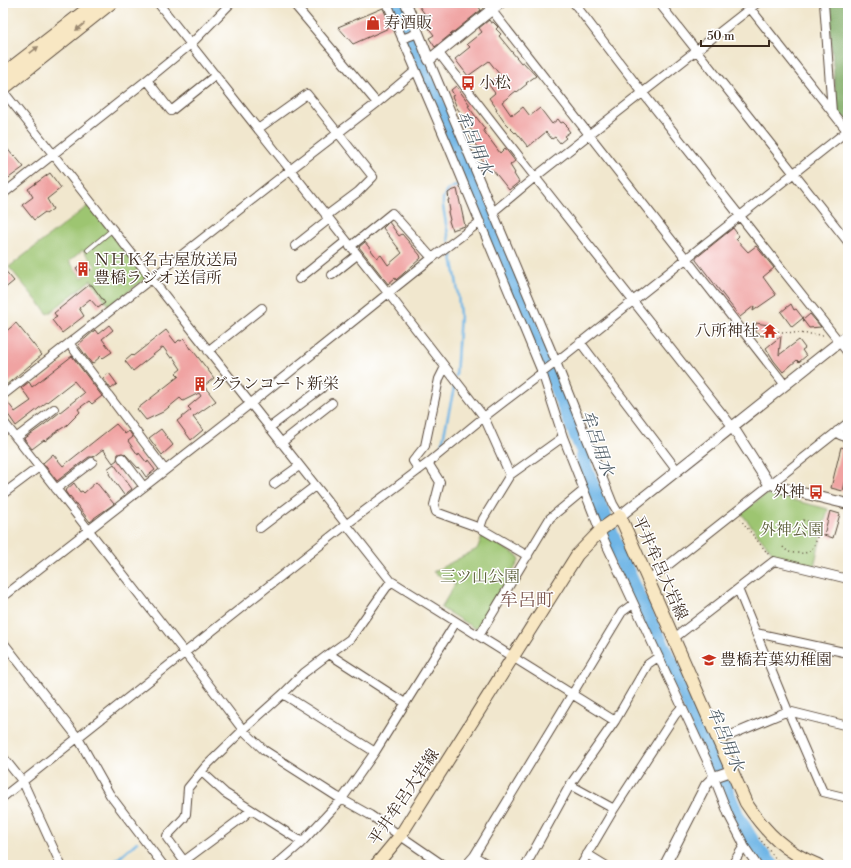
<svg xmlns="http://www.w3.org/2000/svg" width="851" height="868" font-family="'Libre Bodoni','Noto Serif JP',serif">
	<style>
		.green { fill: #9dc571; stroke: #6c7848; fill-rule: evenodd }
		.forest { fill: #7eaa63; stroke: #5c6a40 }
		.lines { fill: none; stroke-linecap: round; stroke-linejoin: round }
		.stream { stroke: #6fb6e6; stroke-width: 2.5 }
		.river { stroke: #6fb6e6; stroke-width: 16 }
		.building { fill: #f0a3a2 }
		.service-casing { stroke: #564638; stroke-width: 5.5 }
		.minor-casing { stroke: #564638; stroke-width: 10 }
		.tertiary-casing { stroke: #564638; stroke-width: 12 }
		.secondary-casing { stroke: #564638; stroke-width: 14 }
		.path { stroke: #564638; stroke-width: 1.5; stroke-dasharray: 1 3; stroke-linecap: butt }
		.service { stroke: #fff; stroke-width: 4 }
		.minor { stroke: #fff; stroke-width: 8 }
		.tertiary { stroke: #fff; stroke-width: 10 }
		.secondary { stroke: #f8e7c3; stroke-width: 12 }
		.oneway { fill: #9a8870 }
		.labels { text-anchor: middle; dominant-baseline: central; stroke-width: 3; stroke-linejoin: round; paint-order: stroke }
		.poi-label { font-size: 16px; fill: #3b2a1e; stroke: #fff; text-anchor: start }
		.park-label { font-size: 16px; fill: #5d603b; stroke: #fff }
		.street-label { font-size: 16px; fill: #3b2a1e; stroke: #fff }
		.water-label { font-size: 17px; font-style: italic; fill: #4d5b64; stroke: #fff }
		.quarter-label { font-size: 18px; fill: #7a544c; stroke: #fff }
	</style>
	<rect width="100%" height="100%" fill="#fff"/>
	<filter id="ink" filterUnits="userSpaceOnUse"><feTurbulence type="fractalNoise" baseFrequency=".025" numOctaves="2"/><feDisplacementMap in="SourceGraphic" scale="8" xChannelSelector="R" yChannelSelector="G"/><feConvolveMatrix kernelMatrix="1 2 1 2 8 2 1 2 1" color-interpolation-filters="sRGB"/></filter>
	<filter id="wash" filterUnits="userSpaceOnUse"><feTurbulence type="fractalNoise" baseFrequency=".012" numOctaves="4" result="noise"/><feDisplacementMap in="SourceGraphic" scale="16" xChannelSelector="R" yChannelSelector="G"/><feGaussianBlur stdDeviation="0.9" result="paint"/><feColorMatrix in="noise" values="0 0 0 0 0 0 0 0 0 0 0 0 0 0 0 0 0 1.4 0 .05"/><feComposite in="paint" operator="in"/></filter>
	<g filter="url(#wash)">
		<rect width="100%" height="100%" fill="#f1e7ce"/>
		<path class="green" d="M89,205l56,70v4l-36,27 -18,-26 -43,34 -39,-47zM83,250l13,17 -14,11 -13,-17z
			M769,494l59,15 -14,57 -38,-9 -35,-44 22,-17z
			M483,535l36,22v4l-40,67h-5l-33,-20 14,-24 -22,-12 44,-23z"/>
		<path class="forest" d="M828,3h20v121l-11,-12z"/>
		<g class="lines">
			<path class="stream" d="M449,241l-6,-35v-8l4,-8 13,-6
				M451,250l6,35 3,30 -4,61
				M442,444l13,-61
				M111,865l26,-23"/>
			<path class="river" d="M395,3l189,449v14l33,84 27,60 37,73 55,132c10,18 20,36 35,50"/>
		</g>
		<g id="blocks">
			<path class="building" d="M417,3h59l5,7 -46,37 -6,-9 5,-3 -10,-13 4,-3z
				M383,8l8,19 -38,17 -15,-17z
				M489,20l2,3 2,-1 5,5 -2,2 5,5 -2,2 22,27 2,-1 13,14 -10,7 1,1 -10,8 -1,-1 -14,11 9,13 1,-2 1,2 10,-8 7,9 10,-8 12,16 6,-5 3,4 2,-1 5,5 -1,1 3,4 -6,4 2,2 -6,5 -5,-6 -3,2 -6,-7 -18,15 -12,-15 -1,1 -10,-10 -9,-13 1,-1 -8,-11 6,-5 -7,-9 12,-9 -11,-14 -21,15 -13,-17 15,-12 -3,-3 15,-12 -3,-4z
				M456,86l14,19 -2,1 17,23 -2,1 17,23 5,-5 10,13 -5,4 5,8 -1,1 5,8 -10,8 -16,-20 -3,2 -2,-3 -7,2 -1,-3 5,-4 -9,-12 3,-3 -10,-12 5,-4 -11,-12 3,-1 -9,-12 -5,-12 2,-1 -3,-5z
				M3,143l10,13 1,-1 10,12 -18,13 -3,-4z
				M50,173l11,15 -14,11 6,10 -7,5 -1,-2 -11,8 -12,-15 11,-8 -5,-8z
				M457,189l8,37 -13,4 -3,-9 1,-1 -2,-8 2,-1 -2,-11h1l-1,-7 3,-2z
				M389,222l10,14 3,-2 18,21 1,3 -17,15 -8,7 -1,-2 -7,6 -29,-37 6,-5 12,16 4,-3 7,10 14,-12 -19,-25z
				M733,228l6,8 -3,3 12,13 8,-6 18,22 -11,9 13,18 -23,16 1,-5 -14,11 -44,-57v-2z
				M84,262l7,8 -9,6 -6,-8z
				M3,268l11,13 -11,9z
				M89,285h3l13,18 -7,5 -8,-9 -11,9 5,8 -22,17 -10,-13 5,-3 -3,-4z
				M791,304l3,6 2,-1 7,9 -11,9 -11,-15z
				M810,314l11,13 -12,1 -6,-8z
				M16,323l26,32 -37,31 -2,-3v-49z
				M756,323l12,2v2l2,1 -1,5 -4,3 -5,-1 -1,-2 -4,-1z
				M109,325l4,5 -11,9 10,13 -9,6 -2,-2 -9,8 -14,-19 17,-15 3,4z
				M166,330l10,13 3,-3 2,1 3,-3 6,11 1,-1 23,30 -10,8 12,15 -23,16 10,13 -12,10 -14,-19 14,-11 -3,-3 13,-11 -2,-3 -16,8 -3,-3 -17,14 -17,8 -9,-11 42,-33 -3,-3 5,-4 -8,-12 -2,1 -8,-11 -30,24 -8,-10 7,-6 1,1z
				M781,336l-2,19 20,-15 6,8 -3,2 4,6 -7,6 -2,-2 -14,12 -9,-11 -8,-13z
				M72,356l30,40 -10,8 -3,-3 -11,8 2,3 -13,13 -14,9v1l-8,6 -1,-1 -12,9 -8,-10 21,-15 39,-31 -10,-12 -58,45 -9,-13 -4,3v-16h3l9,12 16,-11 -10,-13 8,-6 3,5z
				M109,373l8,11 -6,5 -8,-11z
				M116,424l9,10 4,-3 4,6 -5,4 10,14 1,-2 8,10 1,-2 7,9 -9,7 -7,-10 -1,1 -13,-14 -3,-1 -4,1 -1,6 -4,3 -10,-14 -10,8h-4l-32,24 -14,-18 10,-9 10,12z
				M161,429l12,16 -11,10 -13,-17z
				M841,447l7,2v30h-2l-3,12 -12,-3z
				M114,464l18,25 -8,6 -15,-21 1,-2 -3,-3z
				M96,482l18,22 -20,14v1l-4,3 -20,-26 -1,1 -4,-6 9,-8 6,9 2,-1 2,2z
				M830,511l10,3 -7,24 -9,-3z"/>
		</g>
	</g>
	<g filter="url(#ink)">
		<use href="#blocks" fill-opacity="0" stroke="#564638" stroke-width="1"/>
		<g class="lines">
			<defs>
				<path id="service" d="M88,250l24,-20"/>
				<path id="minor" d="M158,3l230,290 96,124 26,58
					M293,3l84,100
					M387,3l62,145 93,224 21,65 37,94 109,234 20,51 13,25 2,5 13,19
					M486,3l299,382
					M574,3l68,89 206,261
					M659,3l189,239
					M746,3l102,129
					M824,3l8,109
					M402,39l16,-6
					M438,52l97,125 197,249
					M429,60l127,302 57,142 7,12
					M147,80l24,31 45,-36
					M3,91l388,490 224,140 -45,64 -44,80
					M258,129l49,-35 66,83 -15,15 -32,24
					M3,194l144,-114 44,-36 40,-41
					M493,212l42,-35 222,-174
					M295,246l34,-27
					M350,247l42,-34 40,45
					M332,275l25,-20
					M299,279l47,-38
					M580,342l97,128
					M69,343l96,127
					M208,351l54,-43
					M3,395l287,-225 87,-67 38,-32
					M3,421l182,232 58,77 21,20 72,46 34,19 73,50
					M269,428l53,-40
					M837,431l3,4 8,3
					M16,438l38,-29
					M281,443l51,-40
					M122,458l22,29
					M428,463l12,19 -6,23 2,7 44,16 48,28
					M419,470l-6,-9 12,-15 14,-67 6,-12
					M274,484l25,-18
					M56,489l36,-27
					M3,494l36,-27
					M260,528l55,-42
					M480,528l3,-9 27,-44 53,-38
					M648,581l200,-158
					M738,589l50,122 35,81 25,6
					M3,597l247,-193 182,-146 48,-36
					M756,633l92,20
					M479,636l71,-118 34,-28
					M673,639l101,-78 74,18
					M3,642l75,96 32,57 53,70
					M329,654l21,-15 41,-58
					M283,694l92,58
					M615,721l33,-57 10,-7
					M719,740l69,-29 60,15
					M3,757l20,25 38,83
					M202,772l23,21 77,49
					M570,785l44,24
					M3,797l340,-270 85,-64 56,-46 72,-55 291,-231
					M587,854l18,11
					M474,856l15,9
					M184,861l59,-44 8,-7
					M187,865l-20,-27v-2l17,-18 2,-4 2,-26 18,-22 37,-36 40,-36 21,-21 25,-19 76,49
					M276,865l24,-21 42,-45 33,-47 81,-130
					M466,865l8,-9 148,-244 11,-8
					M581,865l33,-56 61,-94 7,-8
					M732,865l12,-19"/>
				<path id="tertiary" d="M406,3l23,57 71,-57
					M732,426l35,55 11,6 70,17
					M620,516l228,-181
					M665,865l41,-80 8,-8 17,-6"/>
				<path id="secondary" d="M3,74l92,-71
					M3,89l108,-86
					M376,865l24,-29 177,-281 26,-27 17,-12 126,287c19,29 39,49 72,62"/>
			</defs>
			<use href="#service" class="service-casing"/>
			<use href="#minor" class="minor-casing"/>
			<use href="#tertiary" class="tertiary-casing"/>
			<use href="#secondary" class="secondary-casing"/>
			<path class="path" d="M770,331l53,4
				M740,519l29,36
				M783,547c4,5 8,6 14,6 18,2 19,-11 22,-26l-4,-4 -13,-3
				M759,838l22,27"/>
			<use href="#service" class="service"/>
			<use href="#minor" class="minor"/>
			<use href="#tertiary" class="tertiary"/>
			<use href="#secondary" class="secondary"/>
		</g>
		<defs><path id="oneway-solid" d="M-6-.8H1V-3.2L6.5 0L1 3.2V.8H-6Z"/></defs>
		<g class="oneway">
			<use href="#oneway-solid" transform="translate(80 27) rotate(141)"/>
			<use href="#oneway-solid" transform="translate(34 50) rotate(-38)"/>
		</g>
	</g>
	<defs>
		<symbol id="shop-bare" viewBox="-9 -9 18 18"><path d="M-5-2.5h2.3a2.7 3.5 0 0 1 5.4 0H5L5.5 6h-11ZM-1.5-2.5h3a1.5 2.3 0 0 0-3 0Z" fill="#c8321e" stroke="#fff" stroke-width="2.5" paint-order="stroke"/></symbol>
		<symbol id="bus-bare" viewBox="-9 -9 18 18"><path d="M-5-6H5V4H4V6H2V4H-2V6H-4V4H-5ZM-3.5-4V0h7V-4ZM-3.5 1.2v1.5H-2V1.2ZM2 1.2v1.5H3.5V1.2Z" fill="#c8321e" stroke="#fff" stroke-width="2.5" paint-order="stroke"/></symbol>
		<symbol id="building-bare" viewBox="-9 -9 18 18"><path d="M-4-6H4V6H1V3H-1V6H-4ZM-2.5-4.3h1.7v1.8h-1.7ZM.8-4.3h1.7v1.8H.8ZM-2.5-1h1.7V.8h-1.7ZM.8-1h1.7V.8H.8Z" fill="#c8321e" stroke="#fff" stroke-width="2.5" paint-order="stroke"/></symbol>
		<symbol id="temple-bare" viewBox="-9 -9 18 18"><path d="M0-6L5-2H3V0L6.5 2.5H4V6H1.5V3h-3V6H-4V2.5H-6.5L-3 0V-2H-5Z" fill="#c8321e" stroke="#fff" stroke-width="2.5" paint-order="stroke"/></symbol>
		<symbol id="school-bare" viewBox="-9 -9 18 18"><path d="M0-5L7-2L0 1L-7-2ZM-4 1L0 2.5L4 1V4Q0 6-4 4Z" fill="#c8321e" stroke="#fff" stroke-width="2.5" paint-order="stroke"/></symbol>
	</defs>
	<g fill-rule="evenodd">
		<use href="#shop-bare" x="363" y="13" width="20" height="20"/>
		<use href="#bus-bare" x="458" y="73" width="20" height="20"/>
		<use href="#building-bare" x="73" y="259" width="20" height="20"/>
		<use href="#temple-bare" x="760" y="321" width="20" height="20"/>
		<use href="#building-bare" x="190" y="374" width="20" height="20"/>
		<use href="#bus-bare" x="806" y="482" width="20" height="20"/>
		<use href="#school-bare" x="699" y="650" width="20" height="20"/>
	</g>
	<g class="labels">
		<g class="poi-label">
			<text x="384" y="23">寿酒販</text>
			<text x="479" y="83">小松</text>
			<text x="94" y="260">ＮＨＫ名古屋放送局<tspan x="94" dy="18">豊橋ラジオ送信所</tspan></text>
			<text x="759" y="331" text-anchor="end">八所神社</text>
			<text x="211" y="384">グランコート新栄</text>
			<text x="805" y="492" text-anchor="end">外神</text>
			<text x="720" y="660">豊橋若葉幼稚園</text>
		</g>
		<g class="park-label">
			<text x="792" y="530">外神公園</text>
			<text x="480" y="577">三ツ山公園</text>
		</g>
		<g class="street-label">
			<text transform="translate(660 568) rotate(66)">平井牟呂大岩線</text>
			<text transform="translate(404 797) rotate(-56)">平井牟呂大岩線</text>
		</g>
		<g class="water-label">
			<text transform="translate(474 143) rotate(67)">牟呂用水</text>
			<text transform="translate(597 443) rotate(71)">牟呂用水</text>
			<text transform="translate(725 739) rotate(67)">牟呂用水</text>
		</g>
		<g class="quarter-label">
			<text x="527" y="600">牟呂町</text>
		</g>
	</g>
	<rect width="851" height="868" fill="none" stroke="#fff" stroke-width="16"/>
	<path d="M701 40v6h68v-6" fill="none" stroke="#3b2a1e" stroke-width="2"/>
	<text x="707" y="40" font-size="12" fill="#3b2a1e" stroke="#ffffff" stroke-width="3" paint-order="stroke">50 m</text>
</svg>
